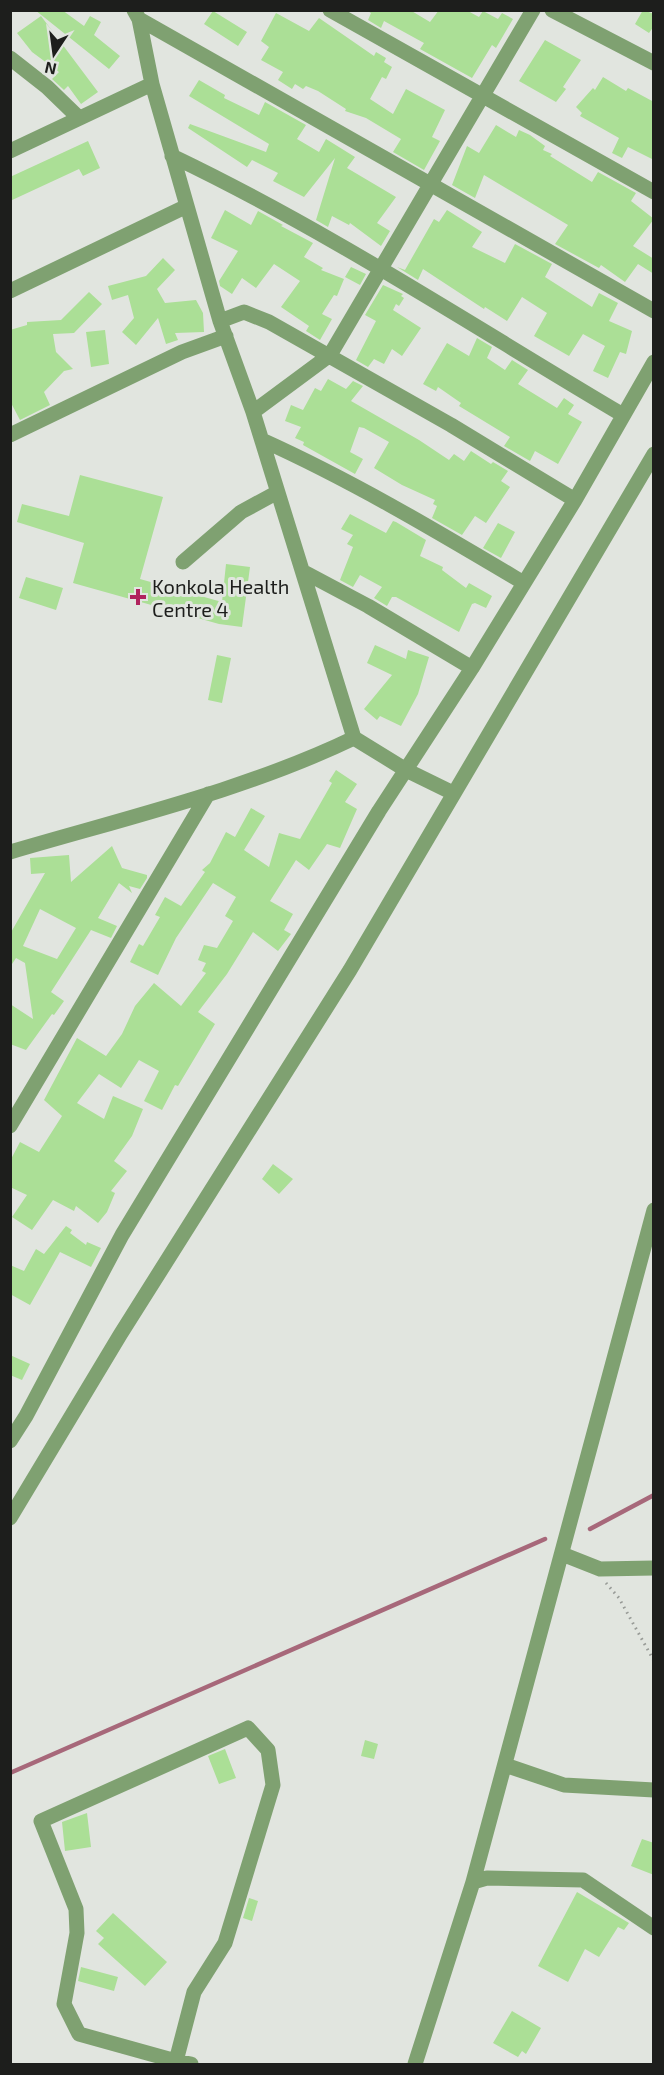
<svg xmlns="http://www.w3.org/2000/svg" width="664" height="2075" font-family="'Exo 2',sans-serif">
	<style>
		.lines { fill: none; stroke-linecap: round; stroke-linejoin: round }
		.stream { stroke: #a7687a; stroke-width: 4.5 }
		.building { fill: #abdf96; fill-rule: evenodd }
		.path { stroke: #989b97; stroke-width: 3; stroke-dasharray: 1.5 4.5; stroke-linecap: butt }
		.minor { stroke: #7fa171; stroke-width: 15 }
		.poi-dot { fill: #b0235d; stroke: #e1e5df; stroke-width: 2 }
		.labels { text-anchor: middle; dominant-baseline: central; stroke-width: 6; stroke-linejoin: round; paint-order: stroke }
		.poi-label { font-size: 20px; fill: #1d1e1c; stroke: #e1e5df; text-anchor: start }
	</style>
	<rect width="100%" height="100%" fill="#e1e5df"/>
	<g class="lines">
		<path class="stream" d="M590,1529l64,-34
			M10,1773l535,-234"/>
	</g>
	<path class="building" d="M35,10h27l22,16 6,-10 11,6 -7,13 26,21 -11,13z
		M366,10h44l20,12 9,-12h27l13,7 4,-6 15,8 4,-6 11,6 -17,29 -4,-3 -20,33 -52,-29 4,-6 -40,-22 -3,7 -13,-8 3,-7z
		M643,10l11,4v12l-5,7 -14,-9z
		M213,11l34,21 -9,14 -34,-22z
		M276,13l33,18 10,-13 55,38 2,-4 10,6 -2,4 8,5 -6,12 -4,-2 -12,22 23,15 13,-25 39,21 -13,27 8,4 -16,29 -31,-18 8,-13 -35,-21 -21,-7 1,-2 -28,-18 -12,-5 -3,3 -8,-5 -3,5 -14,-9 5,-8 -22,-12 8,-13 -8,-6z
		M41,16l57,76 -17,12 -13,-18 -4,4 -12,-11 7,-7 -27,-20 -15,-19z
		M545,40l36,20 -18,27 3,2 -10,13 -37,-21z
		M603,77l23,14 2,-3 26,14v58l-26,-13 -6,11 -10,-5 7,-15 -39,-22 2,-3 -6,-6 17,-19 2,2z
		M199,80l26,15 -1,3 35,17 6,-13 41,23 -9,14 22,13 7,-13 29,18 -8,11 49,29 -19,26 13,8 -9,15 -31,-23 -1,2 -17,-9 -4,11 -12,-7 19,-62 -31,39 -31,-16 5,-8 -26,-13 -5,7 -59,-39 2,-4 76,28 3,-8 -80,-48z
		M496,125l20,12 3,-7 11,5 15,11 -2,4 9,4 -2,2 42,26 6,-10 38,21 -5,8 23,18 -21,27 21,13v15l-16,-10 -13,18 -24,-17 -2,3 -44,-24 13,-19 -84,-50 -9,23 -23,-13 15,-39 12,7z
		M88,141l12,27 -17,8 -4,-7 -69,32v-24z
		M225,210l26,15 7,-14 25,14 -2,1 32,17 -9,14 19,11 -2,2 23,9 -7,17 -3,-1 -12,19 10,5 -12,21 -14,-9 3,-5 -28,-19 19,-26 -26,-17 -18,24 -14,-10 -10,16 -12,-8 -1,-5 19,-30 -27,-13z
		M447,210l35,22 -10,15 33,16 10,-19 37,20 -7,13 47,30 7,-14 19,10 -9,18 23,10 -6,23 -6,-2 -12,26 -15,-7 12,-25 -22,-12 -14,22 -35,-20 13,-23 -25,-16 -15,24 -22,-14 -1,2 -61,-40 -5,11 -21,-13 8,3 29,-51 5,3z
		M163,258l12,12 -18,19 8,14 31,-3 7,13 1,19 -29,1 3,7 -12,4 -8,-26 -22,27 -14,-13 12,-14 -6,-23 -16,5 -4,-14 38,-10z
		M351,267l15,7 -6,11 -15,-8z
		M383,285l20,9 -2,2 3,2 -5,8 -3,-2 -3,6 28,18 -19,28 -10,-7 -8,15 -10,-5 -6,8 -12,-7 20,-39 -11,-6z
		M89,292l13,12 -28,29 -21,1 3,18 17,17 -9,2 -20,21 6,13 -30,15 -10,-19v-71l17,-5v-3l34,-2z
		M105,330l4,34 -18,3 -5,-35z
		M477,338l15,9 -5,11 18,12 7,-10 16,10 -10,14 39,24 7,-10 10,7 -6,9 14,8 -24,42 -23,-13 -5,10 -26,-15 6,-9 -51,-31 2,-3 -23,-16 -2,4 -13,-7 24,-41 22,13z
		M328,379l18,10 7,-8 10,5 -12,15 68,39 30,20 5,-6 10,7 7,-10 20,13 2,-2 15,9 -7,10 9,6 -24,36 -11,-7 -13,19 -30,-17 5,-12 -4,-2 2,-4 -33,-15 -28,-17 15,-26 -25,-14 -5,-1 -9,25 13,7 -8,15 -52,-29 1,-3 -9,-4 6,-11 -16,-6 6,-16 12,5 12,-22 6,3z
		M80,475l83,22 -23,82 82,23 4,-38 24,3 -8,60 -23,-3 -146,-41 11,-40 -67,-21 5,-18 47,12z
		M350,514l36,19 7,-12 3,1 30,18 -6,16 23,11 -1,3 24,18 3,-5 23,13 -6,12 -11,-5 -3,1 -13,28 -63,-35h-4l-5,9 -13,-8 8,-11 -22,-12 -7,12 -13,-7 13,-33 -6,-3 6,-9 -12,-6z
		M498,523l17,9 -14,26 -18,-10z
		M26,577l37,11 -7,22 -37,-12z
		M375,645l31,14 2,-9 21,7 -11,37 -17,32 -21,-10 -3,4 -13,-11 28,-34 -25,-12z
		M217,655l14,3 -9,45 -14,-3z
		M336,770l21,14 -12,18 12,7 -17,39 -13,-4 -18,26 -13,-10 -26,41 23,13 -9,16 7,4 -13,17 -25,-19 -26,42 -29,38 17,12 -37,62 -3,-1 -13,25 -18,-9 15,-30 -20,-11 -18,28 -22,-14 -22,29 27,16 9,-23 30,13 -11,27 -18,25 13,10 -16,20 4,2 -8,19 -9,11 -22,-17 -2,5 -21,-11 -21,30 -20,-13 15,-22 -17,-8v-26l10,-19 19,10 23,-36 -18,-16 33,-62 29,18 16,-22 13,-28 19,-23 27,23 25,-33 -4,-2 4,-8 -8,-3 6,-15 13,3 16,-27 -8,-5 11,-19 -23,-14 -37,55 -18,37 -28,-13 9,-18 4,2 17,-29 -5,-2 10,-18 16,9 24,-34 -3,-2 8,-7 16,-31 9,5 16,-29 14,8 -21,34 25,17 10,-34 21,6 32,-56 -3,-2z
		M112,846l10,22 25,7v3l-7,11 -11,-3 3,7 -13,-10 -21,35 19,8 -6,12 -20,-8 -40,62 13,9 -10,14 -2,-1 -26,36 -16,-6v-40l23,15 -8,-56 -9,-5 -6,9v-33l35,-61 -14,1 -1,-16 39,-3 2,27zM40,909l36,19 -19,31 -34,-13z
		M273,1164l20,15 -14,15 -17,-15z
		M66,1226l6,4 -2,3 16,12 1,-3 14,6 -10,19 -31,-15 -30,53 -20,-11v-29l14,6 12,-22 8,5z
		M10,1355l20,9 -8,16 -12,-5z
		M365,1740l13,4 -4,15 -13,-3z
		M225,1749l11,29 -17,6 -11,-28z
		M87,1813l4,34 -26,4 -3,-29z
		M642,1839l12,4v32l-23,-9z
		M577,1892l52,31 -5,7 -6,-3 -19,30 -14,-8 -17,33 -30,-16z
		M249,1898l9,3 -6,20 -9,-3z
		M113,1913l54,49 -22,24 -47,-42 6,-6 -8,-7z
		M81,1967l37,10 -4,14 -36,-10z
		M512,2011l29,17 -15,26 -4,-3 -4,6 -25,-14z"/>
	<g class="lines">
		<path class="path" d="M606,1583l13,15 35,63"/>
		<path class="minor" d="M134,10l5,9 13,65 68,237 33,91 101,326 52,32 47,23
			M330,10l324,182
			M552,10l102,53
			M139,19l515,292
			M10,58l37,29 32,31
			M10,151l142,-67
			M172,156c157,75 302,171 451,259
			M10,291l177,-85
			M220,321l24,-9 25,10 182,103 124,75
			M253,412l77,-57 203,-345
			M10,435l172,-83 44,-16
			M262,440c91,41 176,92 262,143
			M183,562l58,-50 35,-19
			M304,572l64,34 104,62
			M10,852c115,-34 236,-62 344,-114
			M10,1126l198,-332
			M10,1441l16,-25 96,-181 257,-424 93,-143 103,-168 79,-138
			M10,1518l110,-183 230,-365 304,-516
			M562,1554l38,15 54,-1
			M505,1765l59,20 90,5
			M473,1882l14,-4 96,2 71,48
			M176,2061l18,-69 31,-49 48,-158 -5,-35 -20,-22 -207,93 35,88 1,24 -13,71 15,30 97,27 15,3
			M415,2064l58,-182 181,-672"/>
	</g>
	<path class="poi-dot" d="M135 588h6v6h6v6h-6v6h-6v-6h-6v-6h6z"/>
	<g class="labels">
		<g class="poi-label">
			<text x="152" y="586">Konkola Health<tspan x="152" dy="23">Centre 4</tspan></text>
		</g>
	</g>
	<rect width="664" height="2075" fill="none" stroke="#1d1e1c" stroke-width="24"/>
	<g transform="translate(54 54) rotate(193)" stroke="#e1e5df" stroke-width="4.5" paint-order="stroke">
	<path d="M0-4.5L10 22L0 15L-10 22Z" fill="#1d1e1c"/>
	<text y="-9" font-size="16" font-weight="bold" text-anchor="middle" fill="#1d1e1c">N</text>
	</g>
</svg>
